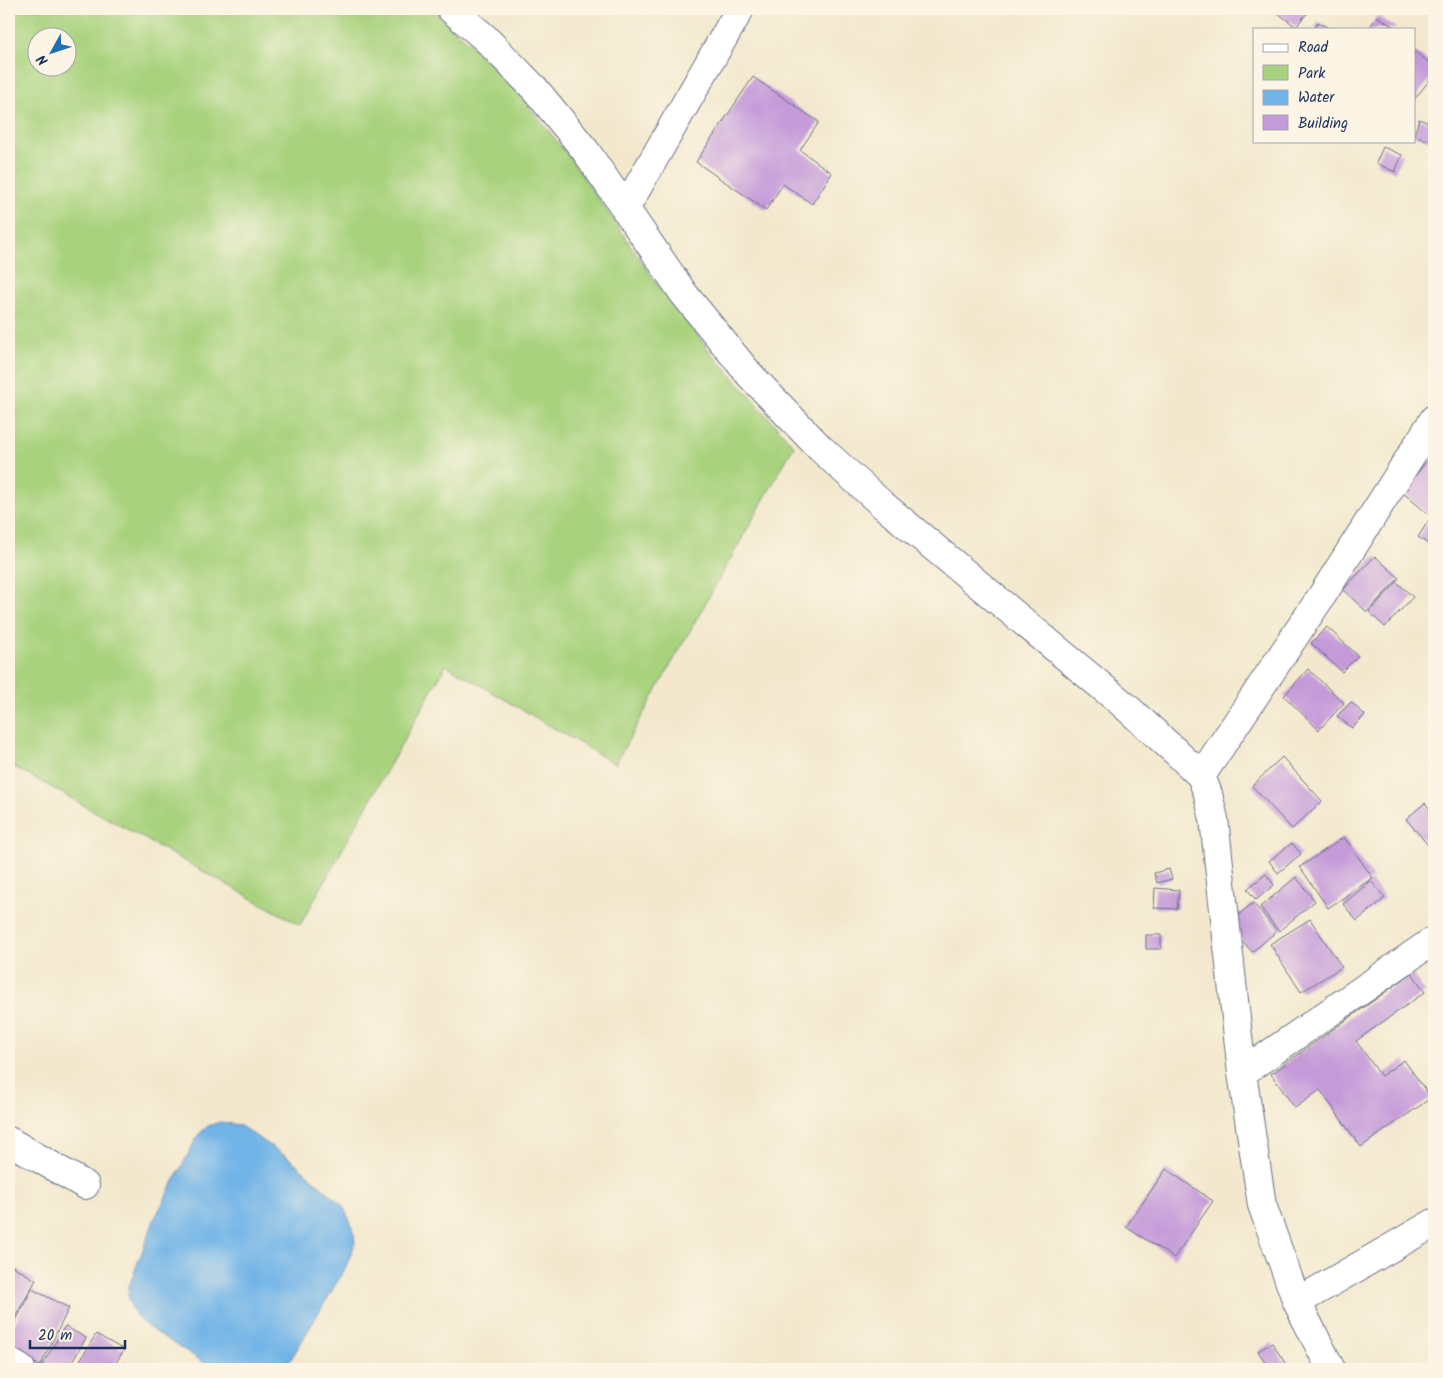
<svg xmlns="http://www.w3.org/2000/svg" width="1443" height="1378" font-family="Kalam,sans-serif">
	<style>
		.green { fill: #a8d27d; stroke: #62806e; fill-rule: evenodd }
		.water { fill: #71b4e7; stroke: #4672a2 }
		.building { fill: #c49ad9 }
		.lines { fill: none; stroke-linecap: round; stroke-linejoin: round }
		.minor-casing { stroke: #677085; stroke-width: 30 }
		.minor { stroke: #fff; stroke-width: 28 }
	</style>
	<rect width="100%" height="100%" fill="#fcf5e5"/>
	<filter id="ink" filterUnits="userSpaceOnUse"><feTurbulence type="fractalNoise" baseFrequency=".02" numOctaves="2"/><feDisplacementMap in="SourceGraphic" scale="10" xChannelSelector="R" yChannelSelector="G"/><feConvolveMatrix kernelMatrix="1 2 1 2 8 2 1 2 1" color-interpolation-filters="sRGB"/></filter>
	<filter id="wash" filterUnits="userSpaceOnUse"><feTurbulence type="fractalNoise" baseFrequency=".0096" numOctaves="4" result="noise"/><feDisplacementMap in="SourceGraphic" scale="20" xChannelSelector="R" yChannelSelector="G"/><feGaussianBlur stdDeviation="1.12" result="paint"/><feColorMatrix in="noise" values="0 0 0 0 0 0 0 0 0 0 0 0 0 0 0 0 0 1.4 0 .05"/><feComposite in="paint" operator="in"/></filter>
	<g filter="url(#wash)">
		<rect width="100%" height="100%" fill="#f3e8cd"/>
		<path class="green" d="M9,9h422l69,61 71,89 89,129 52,66 82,92 -179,318 -169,-99 -146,260 -291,-161zM38,38h30v30h-30z"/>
		<path class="water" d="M220,1122l19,3 54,36 50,45 10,22 2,15 -10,26 -60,100h-71l-66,-42 -11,-10 -6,-11 -3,-10 1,-10 26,-68 43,-83 10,-9z"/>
		<g id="blocks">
			<path class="building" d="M1281,9h29l-14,18 -18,-14z
				M1377,16l20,13h-28z
				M1318,22l12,7h-16z
				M1414,51l20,15v8l-20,26z
				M753,77l66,45 -19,28 32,23 -20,31 -29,-20 -17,26 -70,-48z
				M1419,119l15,6 -5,16 -15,-6z
				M1383,147l19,8 -7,17 -19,-9z
				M1428,460l6,5v54l-32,-27z
				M1429,520l5,4v24l-16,-11z
				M1375,556l24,22 -32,34 -24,-22z
				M1397,582l16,15 -28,30 -16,-15z
				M1327,627l31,29 -16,16 -31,-29z
				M1308,669l36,34 -25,27 -35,-34z
				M1351,702l14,13 -13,13 -15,-12z
				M1282,757l40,44 -30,28 -40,-43z
				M1425,803l9,11v26l-6,5 -22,-26z
				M1344,837l29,41 -45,30 -28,-41z
				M1292,843l9,11 -23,19 -9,-12z
				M1169,869l3,10 -15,4 -3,-10z
				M1266,874l8,11 -18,15 -9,-11z
				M1296,877l19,24 -36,30 -19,-24z
				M1371,881l14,17 -28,23 -14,-17z
				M1155,888l24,2 -2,19 -23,-1z
				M1253,903l24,28 -25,21 -24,-29z
				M1310,919l32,48 -41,25 -31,-48z
				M1146,935h15v14h-15z
				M1412,973l13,19 -69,49 25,35 23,-16 27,38 -70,49 -41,-57 -25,18 -24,-34z
				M1166,1169l47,32 -39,57 -48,-31z
				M9,1264l27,16 -27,48z
				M32,1289l37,19 -29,58 -31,-17v-15z
				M65,1326l21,12 -18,31h-28z
				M96,1334l28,16 -12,19h-37z
				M1272,1343l17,26h-20l-11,-18z
				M123,1362l10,7h-15z"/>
		</g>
	</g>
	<g filter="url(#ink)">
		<use href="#blocks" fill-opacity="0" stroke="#677085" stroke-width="1"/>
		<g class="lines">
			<defs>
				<path id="minor" d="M451,9l34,29 50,51 50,61 99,144 65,80 71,74 63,57 241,200 52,47 25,24 7,18 6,25 28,254 20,132 35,97 34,67
					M625,209l115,-200
					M1201,776l122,-182 111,-175
					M1242,1073l192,-133
					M9,1141l76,44
					M1297,1302l137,-79
					M9,1362l12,7"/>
			</defs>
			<use href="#minor" class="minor-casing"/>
			<use href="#minor" class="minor"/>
		</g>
	</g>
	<rect width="1443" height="1378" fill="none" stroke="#fcf5e5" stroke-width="30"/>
	<rect x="1253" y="28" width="162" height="115" fill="#fcf5e5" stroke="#a2a6af"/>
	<rect x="1263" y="44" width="25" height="8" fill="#ffffff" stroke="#a2a6af"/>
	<text x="1298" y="52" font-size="15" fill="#1b2f5e">Road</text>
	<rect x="1263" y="65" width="25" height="15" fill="#a8d27d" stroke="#a2a6af"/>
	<text x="1298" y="78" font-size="15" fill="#1b2f5e">Park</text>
	<rect x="1263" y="90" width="25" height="15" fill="#71b4e7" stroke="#a2a6af"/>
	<text x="1298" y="102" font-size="15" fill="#1b2f5e">Water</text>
	<rect x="1263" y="115" width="25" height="15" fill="#c49ad9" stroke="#a2a6af"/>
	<text x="1298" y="128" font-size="15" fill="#1b2f5e">Building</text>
	<g transform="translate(52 52) rotate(230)"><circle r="24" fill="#fcf5e5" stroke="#a2a6af"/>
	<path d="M0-4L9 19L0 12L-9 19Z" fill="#1f6fb2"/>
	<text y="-8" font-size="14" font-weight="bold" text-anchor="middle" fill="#1b2f5e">N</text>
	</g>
	<path d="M30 1340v8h95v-8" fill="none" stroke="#1b2f5e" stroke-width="2.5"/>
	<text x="38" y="1340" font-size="15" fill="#1b2f5e" stroke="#fcf5e5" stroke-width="4" paint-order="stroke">20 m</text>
</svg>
